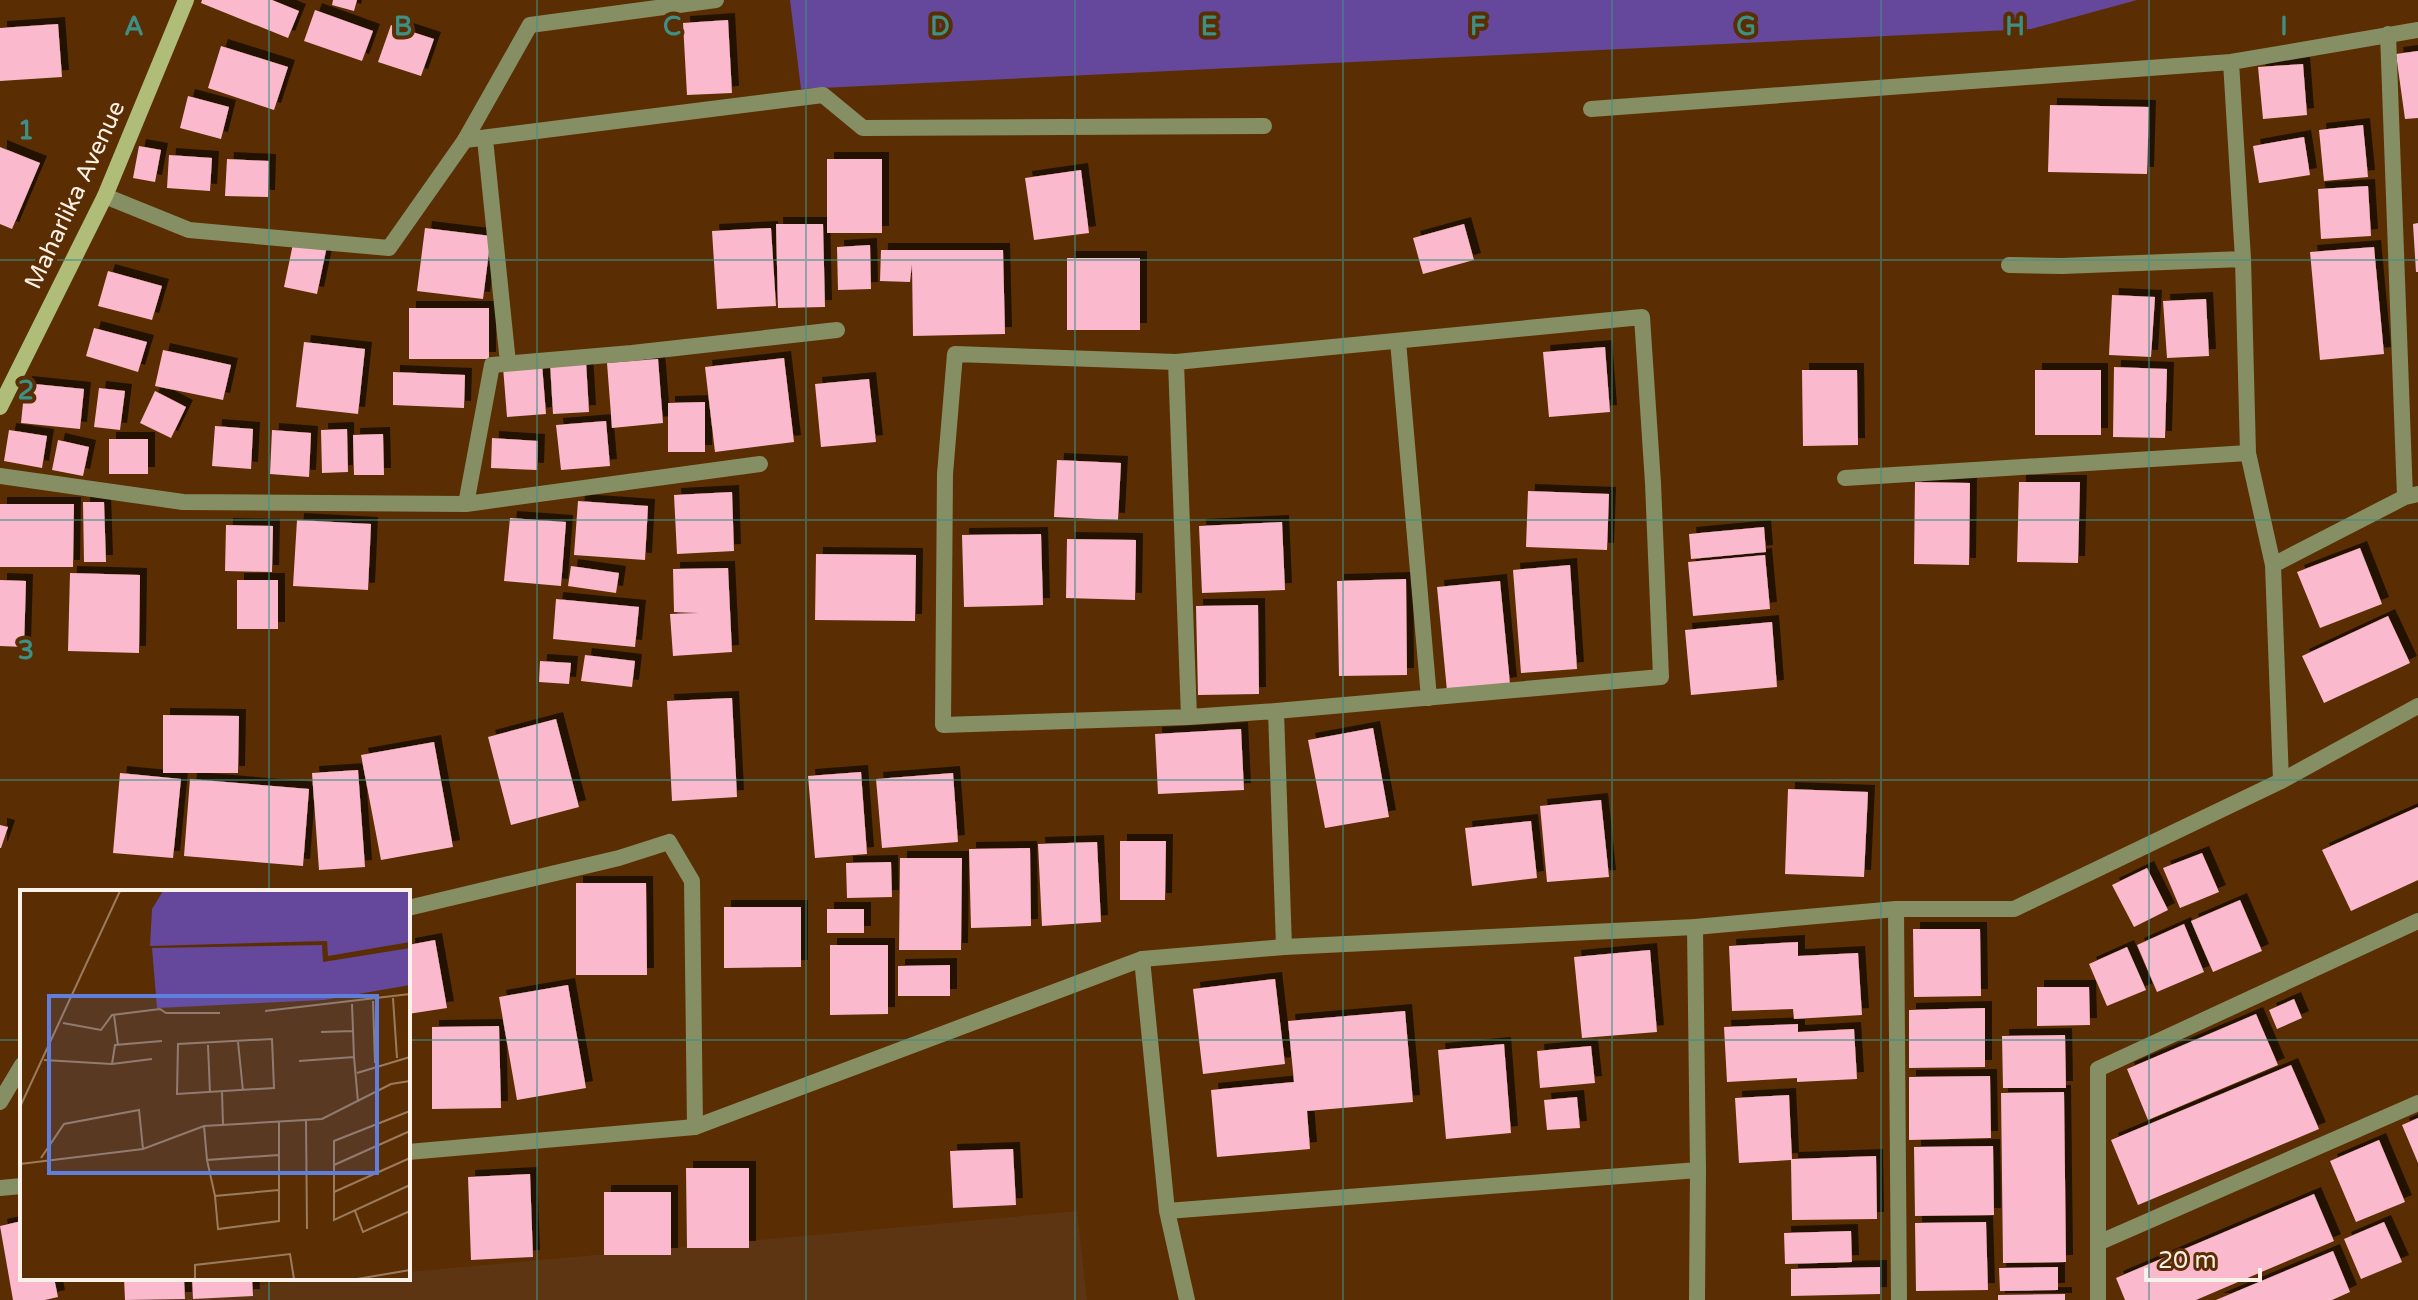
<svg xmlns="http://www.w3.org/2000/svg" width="2418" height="1300" font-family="'Varela Round',sans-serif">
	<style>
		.built { fill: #5d3513 }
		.green { fill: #65479b }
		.building { fill: #fbb9ce; filter: url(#shadow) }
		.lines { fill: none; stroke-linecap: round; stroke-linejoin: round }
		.service { stroke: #868e64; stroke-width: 16 }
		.minor { stroke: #868e64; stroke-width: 16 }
		.tertiary { stroke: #868e64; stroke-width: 16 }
		.secondary { stroke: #b0bd78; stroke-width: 16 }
		.grid { fill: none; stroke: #3e8f86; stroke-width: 2; stroke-opacity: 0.55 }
		.labels { text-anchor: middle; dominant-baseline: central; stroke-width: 8; stroke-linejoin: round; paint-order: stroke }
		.street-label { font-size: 24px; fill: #fcf1e8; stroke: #5a2d02 }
		.inset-road { fill: none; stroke: #9b7b5e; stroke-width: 2 }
		.view { fill: #607fdd; fill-opacity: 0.15; stroke: #607fdd; stroke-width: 4 }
		.inset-edge { fill: none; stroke: #fcf1e8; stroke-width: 4 }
		.grid-label { font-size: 26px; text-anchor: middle; font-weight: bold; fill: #3e8f86; stroke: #5a2d02; stroke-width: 8; stroke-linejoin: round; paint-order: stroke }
	</style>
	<defs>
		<filter id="shadow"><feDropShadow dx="7" dy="-7" stdDeviation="0" flood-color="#0009"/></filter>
	</defs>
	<rect width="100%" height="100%" fill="#5a2d02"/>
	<path class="built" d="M1077,1211l10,89h-950l11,-5 191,-17h69v-6z"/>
	<path class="green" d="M790,0h1347l-106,29 -1230,60z"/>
	<path class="building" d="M202,0h70l27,11 -11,27 -87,-35z
		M333,0h24l-3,11 -22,-6z
		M315,10l58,21 -11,30 -58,-20z
		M728,20l4,73 -45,2 -4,-72z
		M58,24l4,53 -62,4v-53z
		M391,25l43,14 -13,37 -43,-14z
		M221,46l67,21 -14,43 -66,-22z
		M2418,51v67l-13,1 -9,-65z
		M2303,64l4,51 -44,4 -5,-52z
		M188,96l41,11 -8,32 -41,-11z
		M2050,105l99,2 -2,67 -99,-2z
		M2363,125l5,52 -44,4 -5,-51z
		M2304,137l6,38 -51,8 -6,-37z
		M139,146l22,4 -6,32 -22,-4z
		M0,147l40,16 -28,66 -12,-5z
		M169,155l43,3 -2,33 -43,-3z
		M227,159l42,2 -1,36 -43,-1z
		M827,159h55v74h-55z
		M1081,170l8,63 -55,7 -9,-62z
		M2368,186l3,50 -50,3 -3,-50z
		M2418,223v49h-2l-3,-48z
		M776,224h47l2,83 -47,1z
		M1464,224l10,36 -51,14 -10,-36z
		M425,228l66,8 -8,63 -66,-8z
		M771,228l5,78 -59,3 -5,-78z
		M294,239l33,7 -10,48 -33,-7z
		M870,245l1,44 -33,1 -1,-43z
		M2374,247l10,107 -64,6 -10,-108z
		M881,250h122l2,84 -92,2 -1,-72 -2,18 -30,-1z
		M1067,258h73v72h-73z
		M108,271l54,15 -10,34 -54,-14z
		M2112,295l43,2 -4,60 -42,-2z
		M2206,299l3,57 -42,2 -4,-57z
		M409,308h80v51h-80z
		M94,328l53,14 -9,30 -52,-16z
		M304,342l61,7 -7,65 -62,-7z
		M1605,347l5,65 -61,5 -6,-65z
		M163,350l68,15 -8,35 -68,-14z
		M784,358l10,84 -79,10 -10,-85z
		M658,359l5,64 -51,5 -5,-65z
		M586,361l3,51 -36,2 -3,-51z
		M542,364l4,50 -39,3 -4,-50z
		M2114,367l53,2 -2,69 -52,-1z
		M1802,370h55l1,75 -55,1z
		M2035,370h66v65h-66z
		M393,372l72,3 -1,33 -71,-3z
		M869,379l7,63 -55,5 -6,-63z
		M25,383l59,6 -4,40 -59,-6z
		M99,388l26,3 -5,39 -26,-3z
		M155,391l31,16 -15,31 -31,-15z
		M705,402v50h-37v-49z
		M606,421l4,45 -49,4 -5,-45z
		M215,426l38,3 -2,40 -39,-3z
		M347,429l1,43 -26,1 -1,-43z
		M9,430l38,6 -5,32 -38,-7z
		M272,430l39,3 -2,44 -39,-3z
		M383,434l1,41h-30l-1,-40z
		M492,438l46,3 -1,29 -46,-2z
		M109,439h39v35h-39z
		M58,440l31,7 -6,29 -31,-6z
		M1057,460l64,3 -3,57 -64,-3z
		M1915,482l55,1 -1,82 -55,-1z
		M2019,482h61l-2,81 -61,-1z
		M1528,491l81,3 -2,56 -81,-3z
		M732,492l2,59 -57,3 -3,-59z
		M578,501l70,5 -3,54 -71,-5z
		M83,502h21l2,60h-22z
		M0,504h74l-1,63h-73z
		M510,518l56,4 -5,64 -57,-5z
		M297,520l74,4 -3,66 -75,-4z
		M1282,522l3,68 -83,3 -3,-67z
		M226,525l47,1 -1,46 -47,-1z
		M1764,527l2,25 -75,7 -2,-25z
		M1041,534l2,71 -79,2 -2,-72z
		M1067,539l69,1 -1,60 -69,-2z
		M2360,548l22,56 -62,24 -23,-56z
		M816,554l100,1 -1,66 -100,-1z
		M1765,555l5,54 -77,7 -5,-54z
		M1570,565l7,104 -56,4 -8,-103z
		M571,566l48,7 -3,20 -48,-7z
		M728,568l4,84 -59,4 -3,-42 29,-1 -25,-1 -1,-43z
		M70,573l70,2 -1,78 -71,-2z
		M1406,579l1,96 -68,1 -2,-95z
		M0,580l26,1 -2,66 -24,-1z
		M237,580h41v49h-41z
		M1500,581l10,103 -63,7 -10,-104z
		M556,599l83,8 -4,40 -82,-8z
		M1258,605l1,89 -61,1 -2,-89z
		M2388,616l22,47 -86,40 -22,-47z
		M1772,622l5,65 -86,8 -6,-65z
		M585,655l50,6 -3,26 -51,-6z
		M540,661l31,2 -2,21 -30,-2z
		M732,698l5,99 -65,4 -5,-100z
		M163,715l76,1 -1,57h-75z
		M556,719l23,88 -68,18 -23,-88z
		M1373,728l16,89 -64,11 -17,-88z
		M1241,729l3,61 -86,4 -3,-60z
		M434,742l19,105 -72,13 -20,-105z
		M358,770l7,97 -46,3 -7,-97z
		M861,772l6,82 -52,4 -7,-82z
		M120,773l61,6 -8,79 -60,-5z
		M953,773l5,69 -76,6 -6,-69z
		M190,779l119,10 -6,77 -119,-10z
		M1788,789l80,3 -4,85 -79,-3z
		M1601,800l8,77 -62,5 -7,-76z
		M2418,807v73l-67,31 -29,-61z
		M1531,821l6,57 -65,8 -7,-58z
		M0,825l8,2 -7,21h-1z
		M1120,841h46l-1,59h-45z
		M1097,842l4,80 -59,4 -4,-82z
		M1030,848l1,78 -60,2 -2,-79z
		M2202,853l17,39 -39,16 -17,-40z
		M900,858h62l-1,92h-62z
		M891,862l1,35 -45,1 -1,-35z
		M2147,868l21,42 -34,17 -22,-42z
		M576,883h70l1,92h-71z
		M2240,900l22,51 -49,21 -22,-51z
		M724,907h77v60l-77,1z
		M827,909h37v24h-37z
		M2184,924l20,48 -47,20 -20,-47z
		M1913,929h67l1,67 -67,1z
		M435,940l12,68 -39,6v-69z
		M1798,942v14l60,-3 4,62 -68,4 -1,-10 -61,2 -3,-65z
		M830,945h58v69l-58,1z
		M2127,947l19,43 -39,16 -18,-42z
		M1650,950l7,82 -75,6 -8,-81z
		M950,965v31h-52v-30z
		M1275,979l10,85 -82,10 -10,-85z
		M568,985l18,103 -69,12 -18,-103z
		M2037,987h52l1,38 -53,1z
		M2294,999l8,19 -25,11 -8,-19z
		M1985,1008v59l-76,1v-58z
		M1405,1011l8,91 -106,9 3,38 -93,8 -6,-67 83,-8 -6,-61z
		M2256,1014l22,51 -130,55 -21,-51z
		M1798,1024v8l56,-3 3,50 -60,3v-4l-70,4 -3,-55z
		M499,1026l2,82 -69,1v-82z
		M2065,1035l1,53h-63l-1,-52z
		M1504,1044l7,89 -65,6 -8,-89z
		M1591,1046l4,37 -55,5 -3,-37z
		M2291,1065l28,64 -181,76 -27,-65z
		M1990,1076l1,62 -82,2v-63z
		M2064,1092l2,170 -63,1 -2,-170z
		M1789,1095l3,64 84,-3 1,63 -85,1 -1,-60 -52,3 -4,-65z
		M1577,1097l3,31 -33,2 -3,-30z
		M2418,1118v45l-16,-38z
		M2379,1140l26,62 -49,20 -26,-61z
		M1993,1146l1,69 -79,1 -1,-69z
		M1013,1149l3,56 -63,3 -3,-57z
		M686,1168h63v80h-62z
		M530,1174l3,83 -62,3 -3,-83z
		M604,1192h67v63h-67z
		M2314,1194l20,47 -138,59h-71l-9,-22z
		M22,1221v57h32l4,19 -13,3h-32l-13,-74z
		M1986,1222l2,68 -72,1 -1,-68z
		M2384,1222l18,40 -41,17 -17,-40z
		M1851,1231l1,31 -67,2 -1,-31z
		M2333,1251l17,41 -18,8h-116z
		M1880,1267v27l-89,2v-27z
		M2058,1267v23l-58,1 -1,-23z
		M124,1278h60l1,21 -60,1z
		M192,1278h60l1,18 -60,3z
		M2065,1294v6h-67v-5z"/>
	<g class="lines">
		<path class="service" d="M465,140l65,-115 186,-25"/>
		<path class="minor" d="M2388,34l17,463
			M2231,62l12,197 5,194
			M1591,109l640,-47 187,-32
			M485,139l23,224
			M105,196l84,34 200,18 76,-108 358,-45 40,33 401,-2
			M2009,265l53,1 181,-7
			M1642,317l11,166 8,194 -385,34 -87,6 -246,8 2,-251 10,-120 221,8z
			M1398,341l31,357
			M1176,362l13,355
			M0,476l183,26 283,2 294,-40
			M1845,478l403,-25 25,112 8,216
			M466,504l26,-139 140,-12 205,-23
			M2273,565l132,-68 13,-3
			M1276,711l8,236
			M408,908l211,-50 50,-16 23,39 3,246
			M1896,909l3,391
			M1695,927l3,243 -1,130
			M1142,959l25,252
			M0,1102l22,-37
			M2098,1243l320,-140
			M1187,1300l-20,-89 531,-41
			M2098,1300v-231l320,-148"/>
		<path class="tertiary" d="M408,1152l287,-25 447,-168 142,-12 411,-20 201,-18h118l267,-128 137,-75
			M0,1188l22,-2"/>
		<path class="secondary" d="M0,407l105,-211 81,-196"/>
	</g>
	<path class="grid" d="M269,0v892M537,0v1300M806,0v1300M1075,0v1300M1343,0v1300M1612,0v1300M1881,0v1300M2149,0v1300M0,260h2418M0,520h2418M0,780h2418M0,1040h22M408,1040h2010M269,1278v22"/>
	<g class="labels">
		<g class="street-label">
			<text transform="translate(75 195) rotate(-65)">Maharlika Avenue</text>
		</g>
	</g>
	<g transform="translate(20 890)">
		<rect width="390" height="390" fill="#5a2d02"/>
		<path d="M143,1h247v51l-82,14 -1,-15 -177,5 2,-37zM302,55l1,17 87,-14v37l-86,15 -167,8 -5,-60z" fill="#65479b"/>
		<path class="inset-road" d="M373,108l4,60M353,111l2,62M332,114l2,53M245,121l145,-17M94,125l4,30M43,133l38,7 11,-15 48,-6 6,4h54M301,142l32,-1M252,149l2,49 -97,6 1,-50zM218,152l5,49M188,155l2,48M24,170l68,4 40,-5M279,171l55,-4 4,45M92,174l3,-19 47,-4M337,183l53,-16M202,202l1,33M0,217l100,-216M390,221l-76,30v79l76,-35M286,229l1,110M259,232v99l-61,8 -3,-33 64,-6M184,236l3,34M21,268l23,-34 75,-14 4,39M0,274l123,-15 61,-23 118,-7 69,-35 19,-3M314,275l76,-34M314,302l76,-34M195,306l-8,-36 72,-5M335,321l8,21 47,-21M175,389v-14l95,-11 4,25M337,389l53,-9"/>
		<path class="view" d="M29,106h328v177h-328z"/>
		<rect width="390" height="390" class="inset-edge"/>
	</g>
	<g class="grid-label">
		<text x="134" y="35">A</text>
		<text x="403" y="35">B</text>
		<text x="672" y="35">C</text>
		<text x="940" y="35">D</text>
		<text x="1209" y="35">E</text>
		<text x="1478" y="35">F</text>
		<text x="1746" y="35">G</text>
		<text x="2015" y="35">H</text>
		<text x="2284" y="35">I</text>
		<text x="26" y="139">1</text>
		<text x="26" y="399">2</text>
		<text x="26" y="659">3</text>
	</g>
	<path d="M2146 1268v12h114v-12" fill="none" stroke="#fcf1e8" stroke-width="4"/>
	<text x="2158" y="1268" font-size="24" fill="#fcf1e8" stroke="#5a2d02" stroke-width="6" paint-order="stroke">20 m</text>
</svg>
